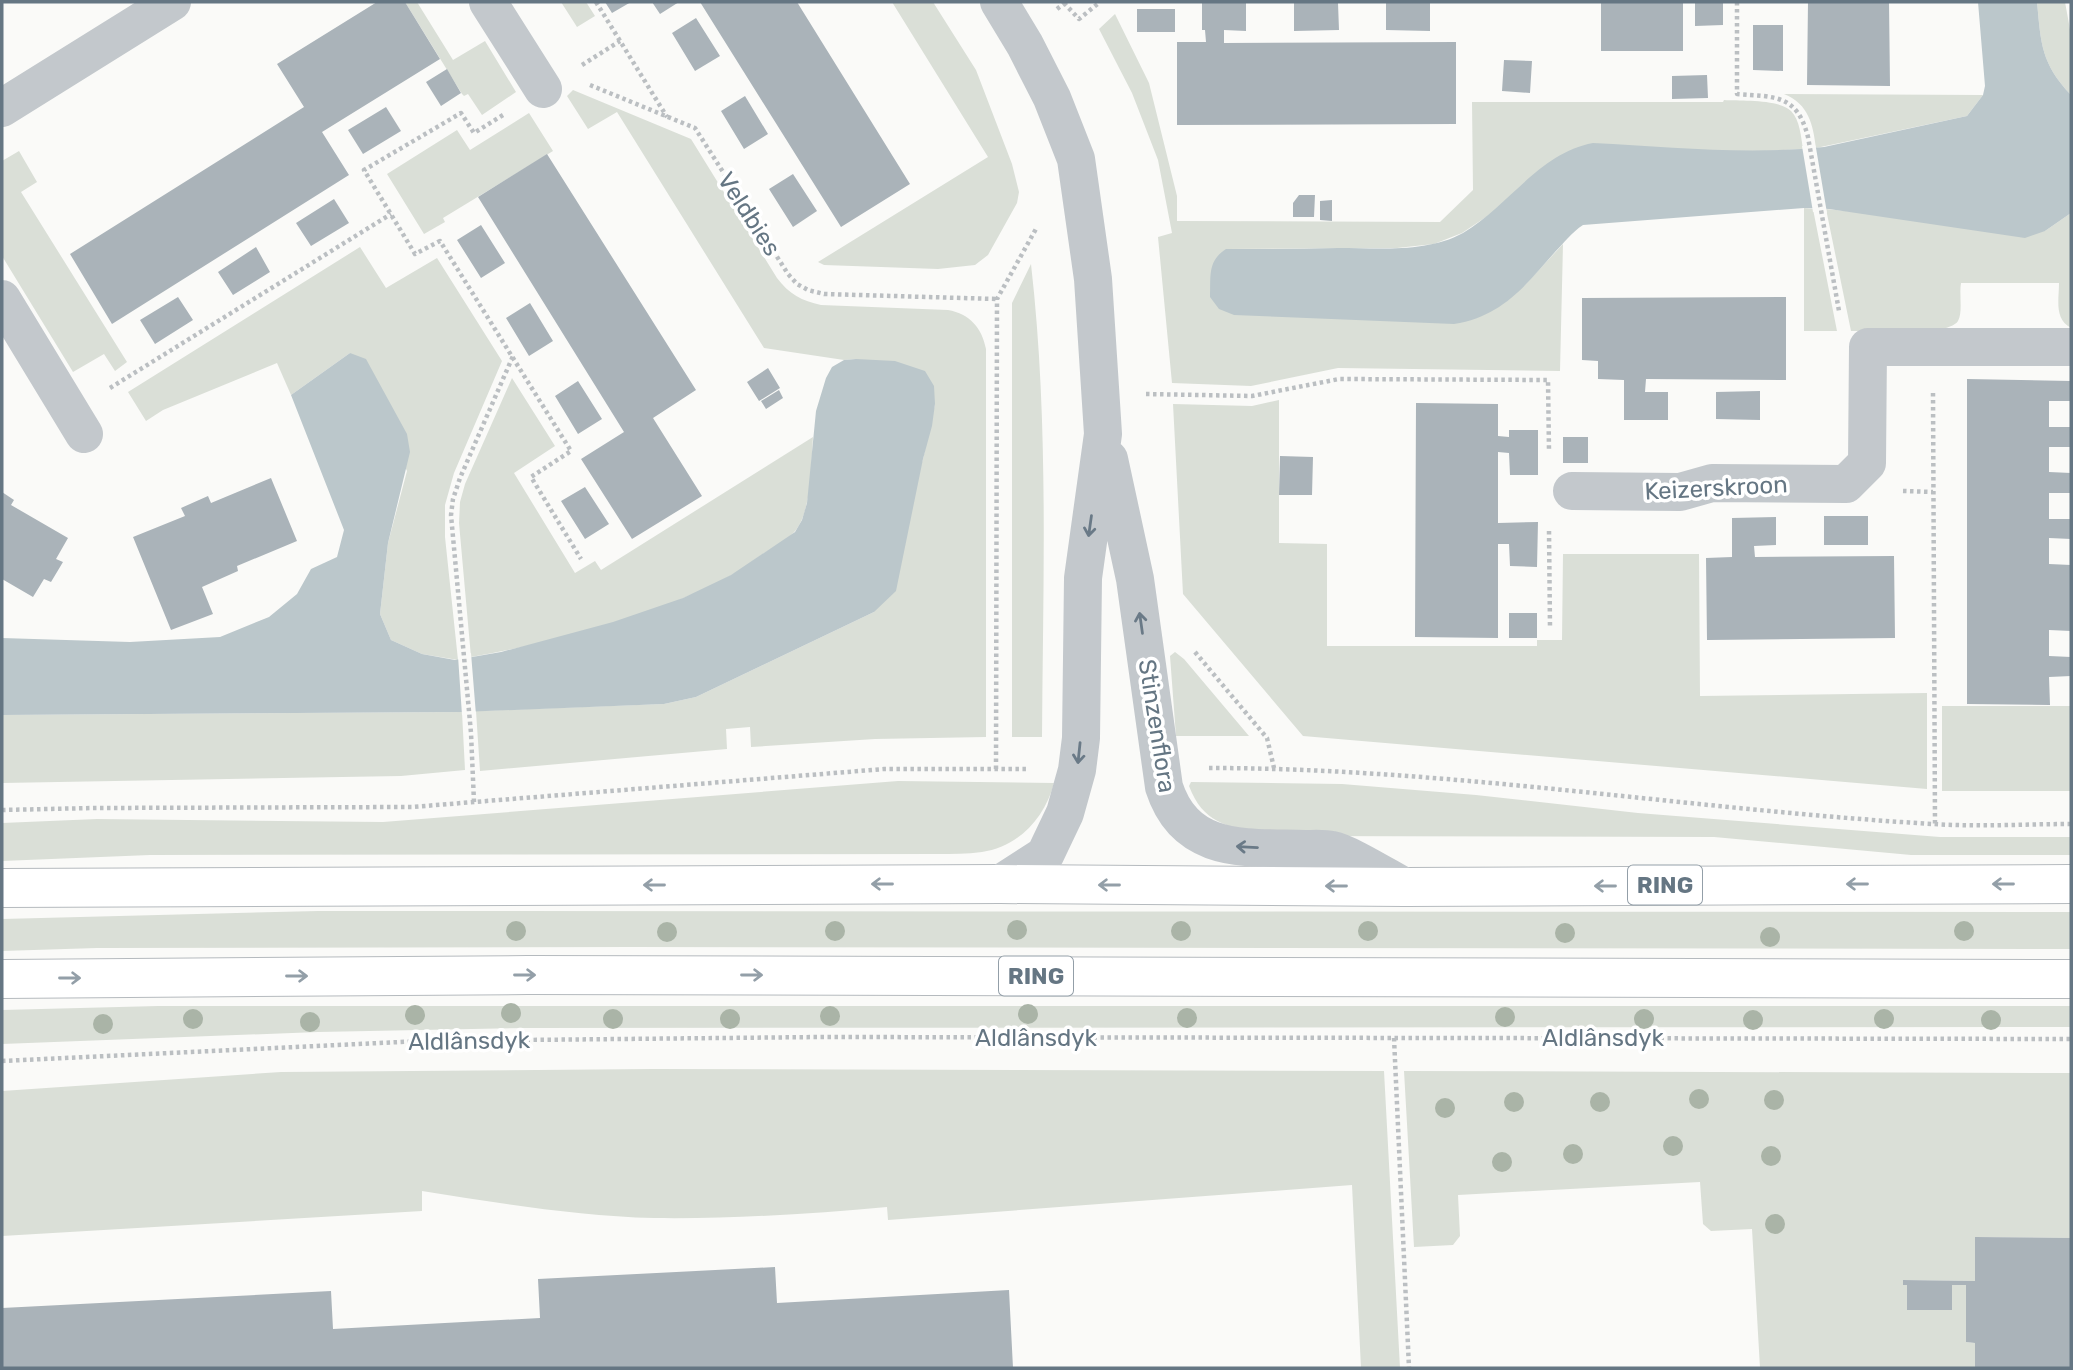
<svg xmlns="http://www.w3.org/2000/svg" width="2073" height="1370" font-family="Rubik,sans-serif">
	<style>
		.green { fill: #dadfd7 }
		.water { fill: #bbc7cb }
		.pier { fill: #fafaf8 }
		.building { fill: #aab3b9 }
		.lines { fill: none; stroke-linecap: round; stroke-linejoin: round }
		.major-casing { stroke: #b5babe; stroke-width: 40 }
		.path { stroke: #bbbfc2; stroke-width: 4.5; stroke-dasharray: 3.5 3.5; stroke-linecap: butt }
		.minor { stroke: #c3c8cc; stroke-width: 38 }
		.major { stroke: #fff; stroke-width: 38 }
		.tree { fill: #aab4a7 }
		.oneway { stroke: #6a7a87 }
		.oneway2 { stroke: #939fa8 }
		.labels { text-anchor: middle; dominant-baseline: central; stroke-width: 7; stroke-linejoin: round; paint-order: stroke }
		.shield { fill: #fff; stroke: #939fa8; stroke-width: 2 }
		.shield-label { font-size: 23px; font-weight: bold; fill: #657683 }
		.street-label { font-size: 24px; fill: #657683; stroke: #fff }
	</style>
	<rect width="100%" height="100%" fill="#fafaf8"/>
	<path class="green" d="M405,2h12l36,58 32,-19 31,51 -34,23 -14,-21 -4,2 -2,-2z
		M561,2h25l9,14 -18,11z
		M892,2h41l43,68 36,94 7,28 -2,11 -29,52 -13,10 -37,4 -114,-4 -6,-3 170,-105z
		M2037,2h28l6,33v60c-30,-32 -30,-51 -34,-93z
		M1115,14l34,69 28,113v25l263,1 33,-32 -1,-88h251l1,-2c17,1 55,-1 67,11 9,9 10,26 12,38l-38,2 -279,66 -24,16 -28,11 -37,4 -171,1 298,37 39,-42 -3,127 -222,-3 -87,18 -79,-3 -14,-146 14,-4 -14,-73 -26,-67 -33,-64z
		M573,90l118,49 86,139c12,16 25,23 44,27l127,5c22,4 34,18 38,39v388l-111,2 -124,8 -1,-20 -24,2 1,20 -247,22 -4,-60 188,-7 32,-7 178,-85 49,-153 12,-55 -79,-45 -12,1 -80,-12 -147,-236 -29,17 -21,-33z
		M1784,94l199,1 -16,21 -151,32c-3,-23 -7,-44 -32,-54z
		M529,113l24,38 -110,67 2,4 -21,12 -37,-60 70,-44 13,20z
		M19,151l18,31 -16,10 106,170 -12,9 -11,-17 -31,18 -71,-116v-95z
		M1804,208l9,1 24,122h-33z
		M1826,209l219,22 26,-18v115c-17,-9 -12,-28 -12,-45h-98c-2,11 2,29 -3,38 -10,16 -88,10 -107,10z
		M360,247l26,41 51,-30 65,103 -48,112 -9,32v32l13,123 -36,-6 -31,-14 -11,-26 8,-71 19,-72 -57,-118 -59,42 -14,-32 -114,47 -17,11 -18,-29z
		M1031,264c18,157 12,315 11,473h-30v-434z
		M512,378l43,68 -41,27 61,100 20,-12 6,9 212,-133c-2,26 -1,72 -17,93 -7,9 -21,16 -30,22 -12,8 -23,17 -36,24 -71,39 -178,67 -259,81l-12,-134 1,-21 5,-18z
		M1279,400v143l48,1v102h210v-6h25l1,-86h136l1,142 227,-3v96l-624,-53 -120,-142 -10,-190 79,2z
		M1175,652l9,7 65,77h-73l-6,-80z
		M1942,706h129v85h-129z
		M462,712l3,58 -64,6 -399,7v-68z
		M898,781l156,2c-9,35 -36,64 -72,69 -15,2 -30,2 -45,2l-787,1 -148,6v-38l95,-4 286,3z
		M1191,782l151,2 134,11 162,18 302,24h131v18h-160l-197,-18 -453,-1c-35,-11 -58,-13 -72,-50z
		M318,911l1753,1v37l-1438,-2 -536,1 -95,3v-32z
		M158,1006h1913v21l-1546,1 -207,4 -316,12v-34z
		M653,1069l731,2 16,297h-39l-9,-183 -464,35 -1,-13c-77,7 -155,12 -233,11 -78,-2 -155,-15 -232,-27v20l-420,25v-145l279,-19z
		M1404,1071l667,2v165l-95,-1 -1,44 -72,-1 4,5v25h45v-25h14v57l9,1v25h-215l-8,-139 -41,2 -8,-7 -3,-42 -242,13 2,41 -7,9 -39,2z"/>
	<path class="water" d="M1978,2h59c4,42 4,61 34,93v118l-26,18 -20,7 -196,-29 -25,-1 -221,17c-11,7 -19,18 -28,27 -31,35 -53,64 -101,72l-220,-9 -15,-6 -9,-12c1,-20 -3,-36 16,-48 37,0 75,0 112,-1 40,0 89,5 125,-15 46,-27 76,-80 130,-90 77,4 154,12 231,4l143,-31 16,-21 2,-9z
		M350,353l16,6 41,75 3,18 -22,91 -8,71 11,26 31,14 33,6 46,-8 112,-30 70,-24 48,-23 64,-43 7,-12 5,-17 9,-92 10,-33 6,-11 12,-7 12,-1 39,2 30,10 9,15 1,18 -3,22 -9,33 -27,132 -22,21 -178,85 -32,7 -202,8 -460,3v-77l128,4 90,-5 49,-20 28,-23 14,-25 26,-12 7,-27 -53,-135z"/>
	<path class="pier" d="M1815,145l1,3 11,65 -14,-1 -11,-66z
		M471,653l5,62h-14l-4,-59z"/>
	<path class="building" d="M377,2h28l35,57 -118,73 27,43 -237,149 -42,-70 234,-147 -27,-43z
		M605,2h26l-19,11z
		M652,2h27l-19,12z
		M700,2h97l113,182 -69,43z
		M1246,2v29l-22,-1v13l232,-1v82l-279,1v-83h29l-1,-12h-3v-27z
		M1386,2l44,1v28l-44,-1z
		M1601,2h82v49h-82z
		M1695,2h28v23l-28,1z
		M1808,2h81l1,84 -83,-1z
		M1294,3h44l1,27 -45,1z
		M1137,9h38v23h-38z
		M696,18l24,38 -25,15 -23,-38z
		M1753,25h30v46l-30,-1z
		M1504,60l28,1 -2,32 -28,-2z
		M447,69l14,24 -20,13 -15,-24z
		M1707,75l1,23 -36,1v-23z
		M745,96l23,38 -24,15 -23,-38z
		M386,107l15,24 -38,23 -15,-24z
		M547,154l149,236 -43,28 49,78 -70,43 -51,-80 43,-27 -146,-235z
		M793,174l24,37 -24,16 -24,-38z
		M1299,195h16l-1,22h-21v-14z
		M334,199l15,24 -38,23 -15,-23z
		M1332,200v21l-12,-1v-19z
		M481,225l24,38 -24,15 -24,-38z
		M256,247l14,25 -37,23 -15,-23z
		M178,297l15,23 -38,24 -15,-24z
		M1786,297v83l-140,-1 -1,13h23v28h-44v-40l-26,-1v-18l-16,-1v-62z
		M530,303l23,38 -24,15 -23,-38z
		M768,368l12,20 -21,13 -12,-19z
		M1967,379l104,2v20h-22v26h22v20h-22v25l22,1v20h-22v26h22v20l-22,-1v26l22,1v66l-22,-1v26l22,1v19l-22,1 1,28 -83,-1z
		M578,381l24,38 -24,15 -23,-38z
		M779,390l4,8 -17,11 -5,-8z
		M1760,391v29l-44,-1v-27z
		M1416,403l82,1v32l11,1v-7h29v45h-28l-1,-22 -11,-1v71l40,-1 -1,45 -27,-1 -1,-22h-11v94l-83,-1z
		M1563,437h25v26h-25z
		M1280,456l33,1 -1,38h-33z
		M271,478l26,63 -60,25 1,5 -36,16 11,27 -42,16 -38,-93 52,-21 -4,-8 27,-12 3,7z
		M585,487l24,37 -24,15 -24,-38z
		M2,492l12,8 -3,5 57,33 -12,21 7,3 -12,20 -7,-3 -11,18 -31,-18z
		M1824,516h44v29h-44z
		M1776,517v28l-22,1 1,11 139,-1 1,82 -188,2 -1,-82 26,-1v-39z
		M1509,613h28v25h-28z
		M1975,1237l96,1v130h-96v-25l-9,-1v-57h-14v25h-45v-25h-4v-5l72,1z
		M775,1267l2,36 232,-13 4,78h-1011v-60l329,-17 2,38 207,-11 -2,-39z"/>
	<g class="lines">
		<defs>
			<path id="major" d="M2,888l998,-4 405,3 666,-3
				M2,979l526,-4 1543,4"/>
		</defs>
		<use href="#major" class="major-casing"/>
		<path class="path" d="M596,2l71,115
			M1737,2v92c38,3 60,0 71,43l31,174
			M1064,3l15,16 21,-17
			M1057,9l9,-7
			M582,65l38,-24
			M590,85l105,43 93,146 9,10 11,6 16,4 173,5
			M503,115l-29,18 -13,-20 -97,57 51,84 25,-13 131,210 -40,26 50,82
			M110,388l281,-174
			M1933,393l2,431
			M1146,394l106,2 87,-17 209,1 1,71
			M1903,491l30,1
			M1549,531l1,97
			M1195,652l72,86 7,30
			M1209,768c242,0 483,42 724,56 46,3 92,0 138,0
			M996,769l1,-470 40,-72
			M474,802l-3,-69 -20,-218 2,-16 7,-21 53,-122
			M2,810l91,-2 319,-1 472,-38h144
			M1394,1038l15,330
			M2,1061l419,-20 400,-4 1250,2"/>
		<path class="minor" d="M488,2l55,87
			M999,2l26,43 27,53 24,61 17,120 10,155 -20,144 -2,160 -4,32 -12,43 -20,42 -45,29
			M2,108l170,-106
			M2,299l82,135
			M1109,459l26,120 29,208c22,68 82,60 141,62 8,0 18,-1 27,1 16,3 56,28 73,37
			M1572,491l108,1 32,-9 134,1 21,-21 1,-116h203"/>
		<use href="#major" class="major"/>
	</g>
	<g class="tree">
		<circle cx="1017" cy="930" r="10"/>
		<circle cx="516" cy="931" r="10"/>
		<circle cx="835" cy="931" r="10"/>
		<circle cx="1181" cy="931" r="10"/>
		<circle cx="1368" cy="931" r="10"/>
		<circle cx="1964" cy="931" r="10"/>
		<circle cx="667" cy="932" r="10"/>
		<circle cx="1565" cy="933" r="10"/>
		<circle cx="1770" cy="937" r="10"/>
		<circle cx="511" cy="1013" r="10"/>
		<circle cx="1028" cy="1014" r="10"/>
		<circle cx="415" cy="1015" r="10"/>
		<circle cx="830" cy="1016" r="10"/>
		<circle cx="1505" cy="1017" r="10"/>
		<circle cx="1187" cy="1018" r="10"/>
		<circle cx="193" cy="1019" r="10"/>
		<circle cx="613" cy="1019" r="10"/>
		<circle cx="730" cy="1019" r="10"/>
		<circle cx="1644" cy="1019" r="10"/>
		<circle cx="1884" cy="1019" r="10"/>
		<circle cx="1753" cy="1020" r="10"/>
		<circle cx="1991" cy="1020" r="10"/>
		<circle cx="310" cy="1022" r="10"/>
		<circle cx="103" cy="1024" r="10"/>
		<circle cx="1699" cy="1099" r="10"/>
		<circle cx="1774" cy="1100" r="10"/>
		<circle cx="1514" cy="1102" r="10"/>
		<circle cx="1600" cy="1102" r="10"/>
		<circle cx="1445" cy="1108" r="10"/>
		<circle cx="1673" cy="1146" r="10"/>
		<circle cx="1573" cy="1154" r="10"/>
		<circle cx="1771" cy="1156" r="10"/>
		<circle cx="1502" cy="1162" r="10"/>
		<circle cx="1775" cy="1224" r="10"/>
	</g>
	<defs><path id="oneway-shaft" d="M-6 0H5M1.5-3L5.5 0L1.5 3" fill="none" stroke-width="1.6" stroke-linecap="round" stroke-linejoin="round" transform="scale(1.75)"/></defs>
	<g class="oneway">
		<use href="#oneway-shaft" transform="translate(1090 526) rotate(98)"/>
		<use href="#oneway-shaft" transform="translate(1141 623) rotate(-98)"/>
		<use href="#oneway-shaft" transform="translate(1079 753) rotate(96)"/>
		<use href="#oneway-shaft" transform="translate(1247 847) rotate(-177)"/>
	</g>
	<g class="oneway2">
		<use href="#oneway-shaft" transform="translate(882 884) rotate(180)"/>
		<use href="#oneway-shaft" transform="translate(1857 884) rotate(180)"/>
		<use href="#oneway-shaft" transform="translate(2003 884) rotate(-180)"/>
		<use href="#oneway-shaft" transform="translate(654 885) rotate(180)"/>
		<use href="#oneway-shaft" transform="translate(1109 885) rotate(-180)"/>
		<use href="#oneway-shaft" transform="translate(1336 886) rotate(-180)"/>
		<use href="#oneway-shaft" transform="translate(1605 886) rotate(180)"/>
		<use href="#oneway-shaft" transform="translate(525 975)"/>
		<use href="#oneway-shaft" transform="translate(752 975)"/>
		<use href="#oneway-shaft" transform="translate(297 976)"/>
		<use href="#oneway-shaft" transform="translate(70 978)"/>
	</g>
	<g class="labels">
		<g class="shield">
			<rect x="1628" y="865.5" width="74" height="39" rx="5"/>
			<rect x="999" y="956.5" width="74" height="39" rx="5"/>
		</g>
		<g class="shield-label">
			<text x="1665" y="885">RING</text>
			<text x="1036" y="976">RING</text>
		</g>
		<g class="street-label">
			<text transform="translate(749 214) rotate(57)">Veldbies</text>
			<text transform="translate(1716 488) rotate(-3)">Keizerskroon</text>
			<text transform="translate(1157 726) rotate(81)">Stinzenflora</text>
			<text x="1036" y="1038">Aldlânsdyk</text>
			<text x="1603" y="1038">Aldlânsdyk</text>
			<text transform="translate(469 1041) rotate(-1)">Aldlânsdyk</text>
		</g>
	</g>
	<rect width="2073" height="1370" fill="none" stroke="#657683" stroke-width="7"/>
</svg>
